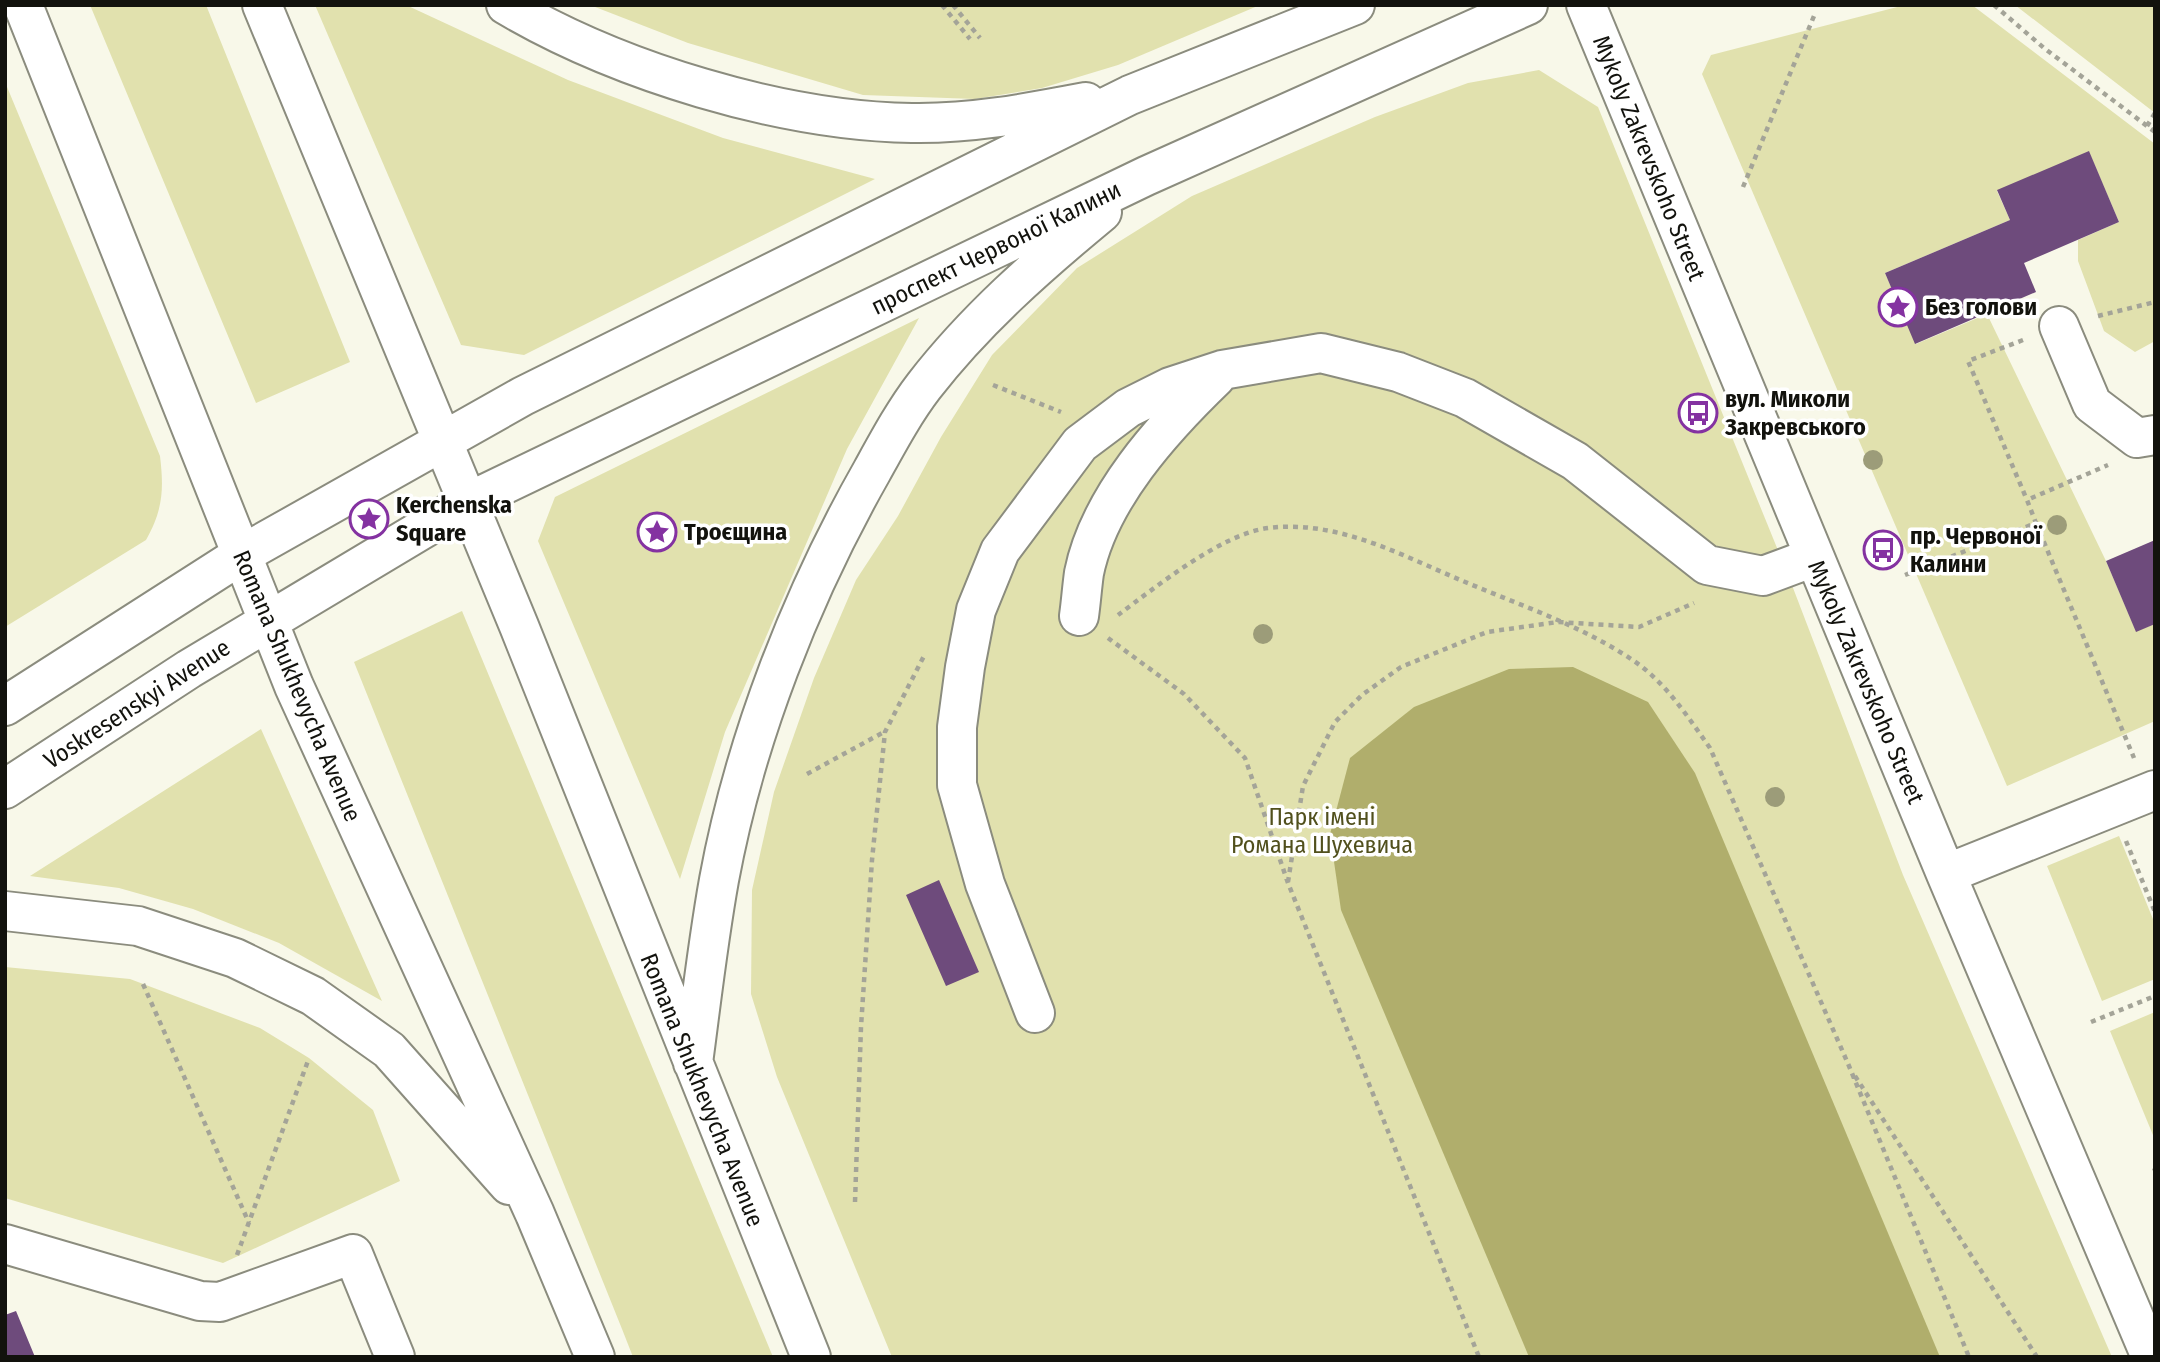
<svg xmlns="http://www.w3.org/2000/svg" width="2160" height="1362" font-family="'Fira Sans Condensed',sans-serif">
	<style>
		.green { fill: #e1e1ae }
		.water { fill: #b0ae6c }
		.building { fill: #6e4b7c }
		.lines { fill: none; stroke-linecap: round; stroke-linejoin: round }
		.minor-casing { stroke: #8b8c7e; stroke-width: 42 }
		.major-casing { stroke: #8b8c7e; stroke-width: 42 }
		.path { stroke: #a4a498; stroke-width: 4.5; stroke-dasharray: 5 5; stroke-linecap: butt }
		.minor { stroke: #fff; stroke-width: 38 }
		.major { stroke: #fff; stroke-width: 38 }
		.tree { fill: #9c9c79 }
		.labels { text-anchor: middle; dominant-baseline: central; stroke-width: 7; stroke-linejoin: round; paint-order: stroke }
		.street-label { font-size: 24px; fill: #12120d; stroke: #fff }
		.poi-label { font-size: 24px; font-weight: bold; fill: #12120d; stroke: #fff; text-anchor: start }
		.park-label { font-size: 24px; fill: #51501d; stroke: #fff }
	</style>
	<rect width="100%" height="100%" fill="#f8f8e9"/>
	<path class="green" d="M90,5h116l144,357 -94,41z
		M315,5h91l162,75 155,58 152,41 -351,176 -63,-10z
		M590,5h670l-142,60 -76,23 -67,11 -112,-4 -175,-52z
		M1905,5h67l183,139v197l-20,11 -31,-21 -26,-70v-21l41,-18 -30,-70 -92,39 13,29 -125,53 31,71 71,-30 119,247 30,70 19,-7v97l-148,65 -305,-712 9,-19z
		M2015,5h140v108z
		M1539,70l59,37 192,473 113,295 209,482h-1220l-115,-280 -26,-83 1,-104 22,-98 40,-114 42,-98 42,-64 43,-79 51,-82 85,-87 115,-72 183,-79 93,-34z
		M5,82l155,374c4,33 3,54 -14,84l-141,87z
		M919,318l-72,131 -122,283 -45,147 -142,-338 17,-44z
		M462,611l311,746h-140l-11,-28 -268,-667z
		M261,729l121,272 -103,-58 -86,-34 -74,-21 -89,-12z
		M2119,836l36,88v55l-53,22 -55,-135z
		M5,967l125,12 130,49 49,30 64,52 27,71 -177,82 -218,-65z
		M2155,1012v128l-45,-109z"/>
	<path class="water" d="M1573,667l75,35 47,71 245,584h-411l-188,-447 -11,-76 20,-76 64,-51 95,-38z"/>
	<path class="building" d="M2089,151l30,71 -95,41 12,29 -121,52 -30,-71 125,-53 -13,-30z
		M2155,540v84l-19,8 -30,-71z
		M939,880l40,92 -33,14 -40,-91z
		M16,1311l19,46h-30v-42z"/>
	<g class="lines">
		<defs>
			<path id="minor" d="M1586,5l360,869 205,483
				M2059,326l33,78 45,34 18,-3
				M1079,616c2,-14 3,-29 5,-43 15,-75 79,-145 132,-196
				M1946,874l209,-84
				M1035,1013l-50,-129 -28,-99v-58l8,-60 11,-57 24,-59 80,-107 48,-36 42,-21 52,-17 99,-17 77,19 67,26 110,63 132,104 56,11 51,-19
				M5,1244l195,57 20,1 133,-48 42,103"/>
			<path id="major" d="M23,5l271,681 241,528 60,143
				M262,5l257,621 292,731
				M506,5c112,66 275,116 406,118 59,1 116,-10 174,-21
				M5,706l236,-151 282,-159 607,-301 225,-90
				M5,789l184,-120 279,-167 678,-326 382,-171
				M5,911l133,15 97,32 78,38 76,54 120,135
				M693,1063c8,-60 15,-122 26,-183 26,-141 82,-284 153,-409 16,-29 32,-59 52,-85 51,-66 114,-121 178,-174"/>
		</defs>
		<use href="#minor" class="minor-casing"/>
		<use href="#major" class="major-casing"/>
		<path class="path" d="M942,5l28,34
			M953,5l27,33
			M1994,5l50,43 111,84
			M2147,126l8,-13
			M1743,187l71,-171
			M2098,316l57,-14
			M2023,340l-55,21 59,139
			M993,385l68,27
			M2036,523l98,235
			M1905,575l131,-52 -9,-23 81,-35
			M1118,615c38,-28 103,-81 150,-87 72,-9 138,30 202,56 55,23 114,43 164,77 32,22 54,56 76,87l139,318 120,291
			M1108,638l76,56 61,64 43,125 191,474
			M807,774l77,-42
			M2126,841l29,71
			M1288,882l15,-96 32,-64 27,-27 39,-28 86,-35 71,-10 81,5 55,-24
			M143,984l106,239
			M2091,1022l64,-26
			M1855,1076l182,281
			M2153,1171l2,-1
			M855,1202l6,-175 11,-167 13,-128 40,-78
			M237,1255l72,-197"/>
		<use href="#minor" class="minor"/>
		<use href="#major" class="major"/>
	</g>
	<g class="tree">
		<circle cx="1873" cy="460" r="10"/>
		<circle cx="2057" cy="525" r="10"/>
		<circle cx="1263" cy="634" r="10"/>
		<circle cx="1775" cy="797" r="10"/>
	</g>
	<defs>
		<symbol id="sight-ring" viewBox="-11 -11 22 22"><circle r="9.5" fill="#fff" stroke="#8432a1" stroke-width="1.5"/><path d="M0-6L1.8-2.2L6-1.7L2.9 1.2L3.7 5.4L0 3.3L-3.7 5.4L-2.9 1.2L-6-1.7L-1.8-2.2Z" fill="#8432a1"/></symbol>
		<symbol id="bus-ring" viewBox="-11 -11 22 22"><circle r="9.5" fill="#fff" stroke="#8432a1" stroke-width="1.5"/><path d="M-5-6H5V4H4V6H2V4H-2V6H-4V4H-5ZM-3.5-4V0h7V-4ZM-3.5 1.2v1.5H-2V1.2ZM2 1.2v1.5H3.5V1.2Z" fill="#8432a1"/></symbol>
	</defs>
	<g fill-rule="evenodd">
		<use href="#sight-ring" x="1876" y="285" width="44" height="44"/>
		<use href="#bus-ring" x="1676" y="391" width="44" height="44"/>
		<use href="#sight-ring" x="347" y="497" width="44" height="44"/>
		<use href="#sight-ring" x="635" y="510" width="44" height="44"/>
		<use href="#bus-ring" x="1861" y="528" width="44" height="44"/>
	</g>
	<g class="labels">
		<g class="street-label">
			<text transform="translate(1649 158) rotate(68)">Mykoly Zakrevskoho Street</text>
			<text transform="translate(996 248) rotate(-26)">проспект Червоної Калини</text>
			<text transform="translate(1866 682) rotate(67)">Mykoly Zakrevskoho Street</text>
			<text transform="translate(297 686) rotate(67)">Romana Shukhevycha Avenue</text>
			<text transform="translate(137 704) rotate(-33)">Voskresenskyi Avenue</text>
			<text transform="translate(702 1090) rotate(68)">Romana Shukhevycha Avenue</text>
		</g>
		<g class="poi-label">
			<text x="1925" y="307">Без голови</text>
			<text x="1725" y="399">вул. Миколи<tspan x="1725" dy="28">Закревського</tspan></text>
			<text x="396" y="505">Kerchenska<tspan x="396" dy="28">Square</tspan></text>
			<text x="684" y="532">Троєщина</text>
			<text x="1910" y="536">пр. Червоної<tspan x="1910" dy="28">Калини</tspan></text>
		</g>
		<g class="park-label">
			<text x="1322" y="817">Парк імені<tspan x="1322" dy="28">Романа Шухевича</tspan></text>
		</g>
	</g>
	<rect width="2160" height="1362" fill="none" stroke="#12120d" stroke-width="14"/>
</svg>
